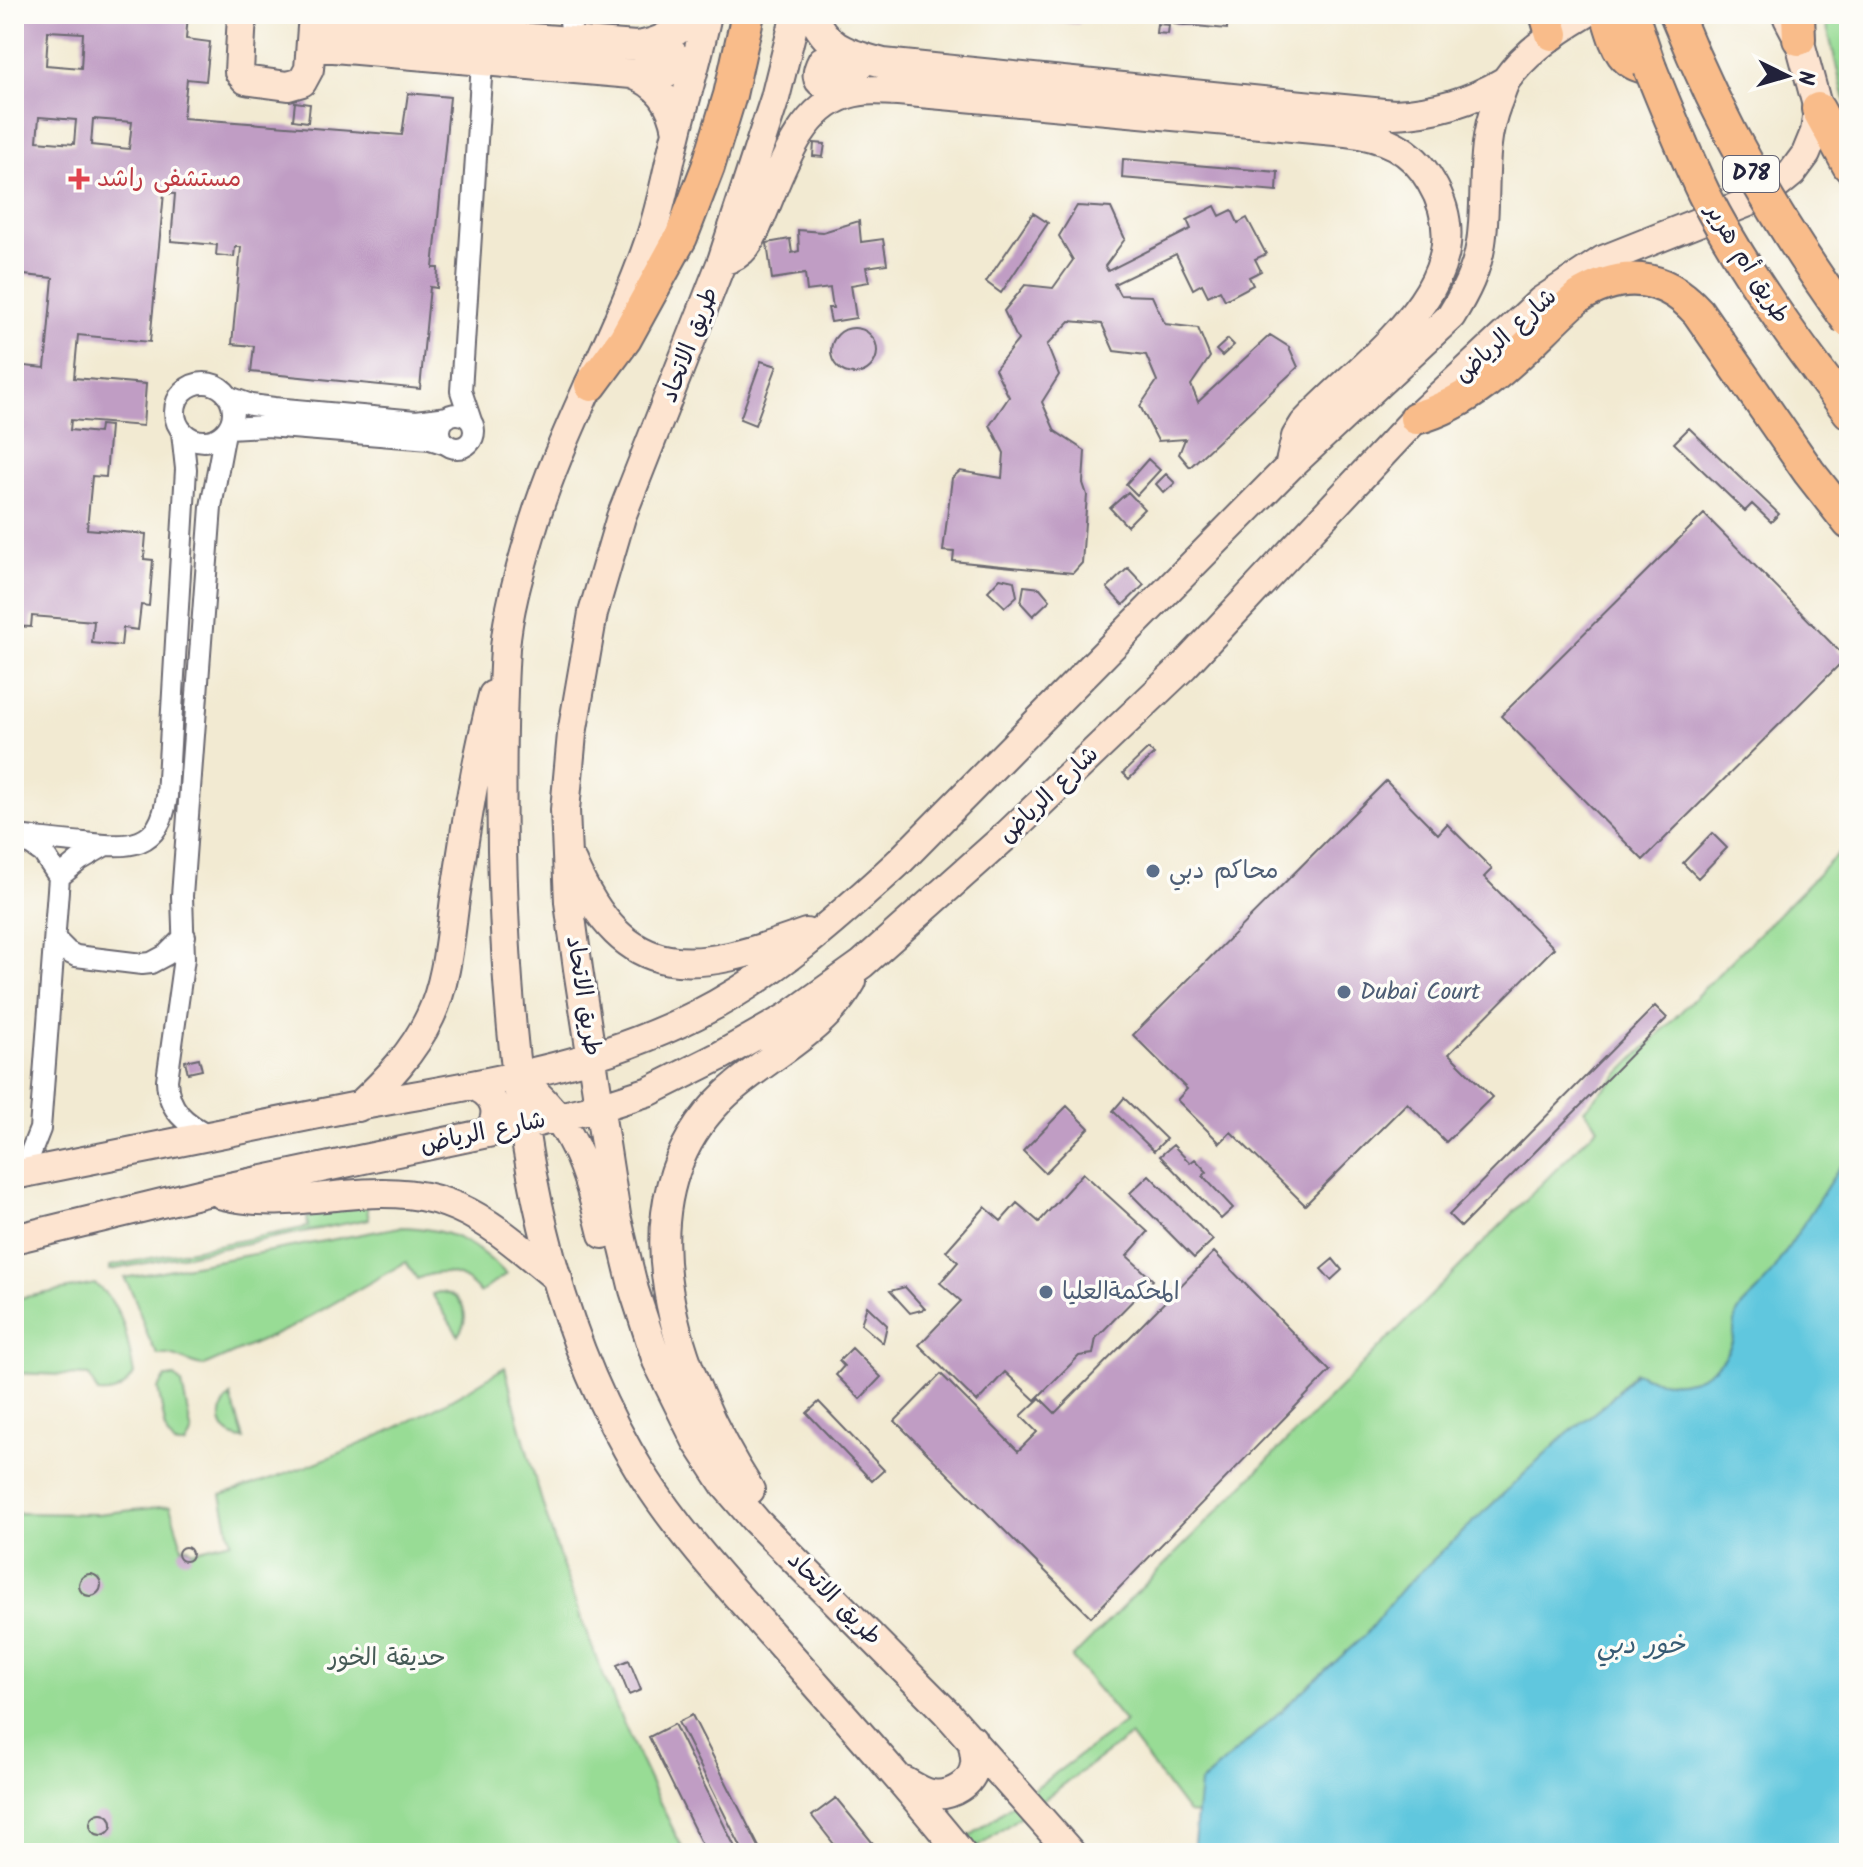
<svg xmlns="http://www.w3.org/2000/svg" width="1863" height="1867" font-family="Kalam,'Playpen Sans Arabic',sans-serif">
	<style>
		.green { fill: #98dc95; stroke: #5d7f68; stroke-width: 2 }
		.water { fill: #61c7de; stroke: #42748c; stroke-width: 2 }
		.building { fill: #c09dc4; fill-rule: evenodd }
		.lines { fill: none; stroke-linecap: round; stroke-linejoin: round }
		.street-casing { stroke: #6b6870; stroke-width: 24 }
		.secondary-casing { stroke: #6b6870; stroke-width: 32 }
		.primary-casing { stroke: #6b6870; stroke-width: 36 }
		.street { stroke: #fff; stroke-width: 20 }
		.secondary { stroke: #fde4d0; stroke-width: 28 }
		.primary { stroke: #f9bc8a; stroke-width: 32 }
		.primary-bridge-casing { stroke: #6b6870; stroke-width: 36; stroke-linecap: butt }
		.primary-bridge { stroke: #f9bc8a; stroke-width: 32 }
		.health-dot { fill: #e0444e; stroke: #fdfcf7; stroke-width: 3 }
		.service-dot { fill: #5c6f8a; stroke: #fdfcf7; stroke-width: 3 }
		.labels { text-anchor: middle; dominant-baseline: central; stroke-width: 7; stroke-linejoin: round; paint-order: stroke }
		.shield { fill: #fdfcf7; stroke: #646373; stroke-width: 2 }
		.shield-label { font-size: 22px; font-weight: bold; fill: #22223b }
		.health-label { font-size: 24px; fill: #be3a42; stroke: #fdfcf7; text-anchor: start }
		.street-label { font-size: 24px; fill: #22223b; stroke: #fdfcf7 }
		.service-label { font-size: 24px; fill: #4e5e75; stroke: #fdfcf7; text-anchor: start }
		.park-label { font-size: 24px; fill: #455a56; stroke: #fdfcf7 }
		.water-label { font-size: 26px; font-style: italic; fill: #385c74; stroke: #fdfcf7 }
	</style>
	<rect width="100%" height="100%" fill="#fdfcf7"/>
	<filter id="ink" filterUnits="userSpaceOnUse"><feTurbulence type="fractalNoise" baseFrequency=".0125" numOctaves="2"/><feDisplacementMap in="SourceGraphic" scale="16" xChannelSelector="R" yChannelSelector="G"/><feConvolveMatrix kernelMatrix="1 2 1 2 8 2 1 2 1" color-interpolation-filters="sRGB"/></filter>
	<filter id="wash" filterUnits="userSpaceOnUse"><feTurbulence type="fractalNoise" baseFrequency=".006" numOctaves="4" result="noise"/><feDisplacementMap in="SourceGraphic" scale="32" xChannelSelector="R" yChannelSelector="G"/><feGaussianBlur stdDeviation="1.8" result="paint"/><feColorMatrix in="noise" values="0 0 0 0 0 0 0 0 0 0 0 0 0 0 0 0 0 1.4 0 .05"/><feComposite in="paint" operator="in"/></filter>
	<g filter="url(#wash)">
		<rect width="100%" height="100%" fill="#f2ead2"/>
		<path class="green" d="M1825,14h24v102l-23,-93z
			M1849,843v314l-12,14c-24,38 -48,77 -74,114 -7,9 -19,17 -25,27 -4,7 -2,25 -8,35 -18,38 -60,43 -95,25l-27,30 -41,32 -167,157 -35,44 -165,149 -2,30 -10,-1 -58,-77 -160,117h-23l178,-131 -53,-64 526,-531 -14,-18z
			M366,1205l3,14 -259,51v-4l198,-39 -1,-10z
			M400,1227c48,1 72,13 106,47l-26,19c-17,-21 -38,-25 -63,-14l-11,-17 -116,66 -86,38c-18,-1 -24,-13 -46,-11 -17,-24 -17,-53 -34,-77z
			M95,1284c30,23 32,55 39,90 -8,14 -20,21 -36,19l-9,-17 -75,-3v-74z
			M439,1292c24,2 33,24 19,43l-26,-41z
			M505,1367c43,175 97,325 180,486h-671v-340l83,1 73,-8 12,41h6l4,4 39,-10 -10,-46c102,-30 195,-71 284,-128z
			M166,1377h9l7,7 10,50 -7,11h-10l-8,-10 -9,-46z
			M231,1396v1l13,42c-24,-2 -31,-26 -13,-43z"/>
		<path class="water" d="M1849,1157v696h-656l7,-69 165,-149 35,-44 167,-157 41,-32 28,-30c33,19 76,12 94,-25 6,-10 3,-27 8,-35 6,-10 18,-17 25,-27 26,-37 50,-76 74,-114z"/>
		<g id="blocks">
			<path class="building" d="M14,14h174l-2,25 24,3 -4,39 -19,-2 -4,39 219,17 6,-42 42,4 -17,171h5l-1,20 -7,-1 -10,102 -169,-17 3,-26 -22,-2 9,-97h-6l-1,10 -18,-2 1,-10 -46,-4 4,-47 -11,-1 -14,149 -72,-7 -4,43 72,6 -3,42 -72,-6 -1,10 29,3 1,-8 10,1 -4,51 -14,-1 -5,53 59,5 -2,25 9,1 -4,46 -8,-1 -3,25 -15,-2 -2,18 -29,-3 2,-22 -62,-5 -1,11 -17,-1v-261l31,3 8,-90 -39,-4zM48,31l35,2 -2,35 -35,-3zM39,117l37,3 -2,24 -37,-3zM93,119l39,3 -3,27 -38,-4z
				M965,14h115l-1,10 -114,-8z
				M1175,14h53l-1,15 -53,-5z
				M1157,24l12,1 -1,9 -12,-1z
				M295,102l15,2 -2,18 -15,-2z
				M814,143l11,1 -2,13 -10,-1z
				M1123,159l155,13 -1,19 -155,-13z
				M1077,206l34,2 14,31 -20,27 3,5 83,-42 -4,-9 28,-14 5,10 12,-6 6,13 9,-5 19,36 -11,5 6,12 -12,6 4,8 -28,15 -5,-10 -12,6 -6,-12 -9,5 -17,-35 -62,30 6,11 32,1 13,28 33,4 12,29 -19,28 7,17 72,-67 19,12 9,20 -108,100 -11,-13 6,-15 -27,2 -18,-35 17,-25 -11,-26 -32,-4 -12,-27 -32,-3 -23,24 12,30 -17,27 13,29 30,20 -2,32 4,12 -5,68 -9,10 -120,-12 1,-9 -11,-1 9,-73 8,-7 42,7 2,-25 -14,-28 19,-28 -14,-28 23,-29 -14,-29 21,-26 28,3 20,-28 -14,-24z
				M1033,213l15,10 -47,70 -15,-11z
				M859,221l2,21 22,-3 4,25 -21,3 3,15 -18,3 5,33 -25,4 -3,-14h5l-3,-20 -23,3 -2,-17 -33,5 -5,-36 23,-4 2,14 7,-2 -1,-21 25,2z
				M831 351a23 23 0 1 1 46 0a23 23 0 1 1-46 0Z
				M1228,339l6,6 -12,11 -6,-6z
				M761,361l16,5 -22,59 -15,-6z
				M1689,428l90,86 -8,8 -19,-18 -7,7 -71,-68z
				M1148,459l12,11 -23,25 -11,-11z
				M1166,474l9,9 -11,10 -8,-9z
				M1128,492l16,17 -17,17 -17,-18z
				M1704,514l142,144 -203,202 -142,-144z
				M1128,568l16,17 -21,20 -16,-17z
				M1000,578l14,3 3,15 -12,11 -17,-16z
				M1024,586l16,2 10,12 -17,16 -12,-13z
				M1148,749l6,5 -25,25 -6,-6z
				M1386,781l52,53 9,-10 45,45 -8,8 70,71 -105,106 43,43 -46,45 -39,-39 -102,102 -74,-73 -11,11 -43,-43 10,-11 -54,-54z
				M1712,833l15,15 -29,30 -15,-15z
				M1655,1006l12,12 -206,209 -12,-12z
				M199,1058l3,12 -14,3 -3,-12z
				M1124,1098l42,41 -12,12 -41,-40z
				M1067,1106l22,22 -44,45 -22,-22z
				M1173,1145l17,18 5,-4 12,13 -4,4 30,32 -12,11 -61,-63z
				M1083,1173l65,59 -21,24 26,24 -57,58 -3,16 -14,2 -44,44 -30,-28 -28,30 -58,-57 42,-44 -21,-18 18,-21 -12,-11 39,-44 16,14 16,-18 22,19z
				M1149,1175l64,65 -19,18 -64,-65z
				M1214,1252l116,119 -239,246 -196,-196 46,-47 77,77 19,-19 -16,-16 19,-18 15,15z
				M1333,1259l9,11 -11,10 -10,-11z
				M905,1287l20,22 -15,4 -20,-22z
				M867,1306l20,19 -4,18 -22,-19z
				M852,1348l29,29 -21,22 -24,-24 8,-9 -5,-5z
				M819,1402l65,68 -12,11 -65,-68z
				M178 1554a7 7 0 1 1 14 0a7 7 0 1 1-14 0Z
				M79 1585a11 11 0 1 1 22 0a11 11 0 1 1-22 0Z
				M629,1660l12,30 -12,5 -12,-30z
				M692,1715l70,138h-18l-66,-131z
				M674,1724l64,129h-32l-57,-116z
				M836,1798l45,55h-40l-29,-37z
				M90 1824a11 11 0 1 1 22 0a11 11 0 1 1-22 0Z"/>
		</g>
	</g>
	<g filter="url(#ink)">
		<use href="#blocks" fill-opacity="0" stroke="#6b6870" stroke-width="2"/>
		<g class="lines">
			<defs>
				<path id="street" d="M569,14l4,29
					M175 412a29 29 0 1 1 58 0a29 29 0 1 1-58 0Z
					M229,397l22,8 23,3 142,13 32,-4
					M440 431a17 17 0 1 1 34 0a17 17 0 1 1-34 0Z
					M471,421l-10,-30 22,-344
					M228,428l39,-2 163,13 16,5
					M14,836c23,2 46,5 70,7 45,5 76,7 83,-47l19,-327 -4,-37
					M59,877l21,-17 24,-14
					M55,939l13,13 8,4 66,8 9,-1 15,-8 19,-19
					M211,1136c-26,-12 -43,-26 -44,-56l17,-122 -2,-62 29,-389 14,-75
					M14,1172l15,-15 11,-28 19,-252 -16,-24 -22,-15"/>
				<path id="secondary" d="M242,14l-3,58 7,8 5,1 37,5 14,-4 7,-13 3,-42
					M707,14c-8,40 -20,78 -30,118 -9,35 -15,72 -27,107 -35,103 -92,196 -121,300 -10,35 -21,72 -24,109 -4,66 -4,135 -3,202 5,209 27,443 140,624 40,63 91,117 140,172 61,68 121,136 179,207
					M796,14l-21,84 -53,163 -101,256 -28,96 -21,121 -7,76 4,92 9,67 38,246 18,75 23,71 40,81 28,43 31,36 190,191 125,141
					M812,14c15,36 36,39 71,49l511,51c41,-2 76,-12 111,-33
					M312,21l324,25c22,-2 45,-15 59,-32
					M311,46l321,28c27,10 40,29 45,57
					M859,66c-13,-4 -24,-9 -37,-5 -17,32 19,24 38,25
					M636,69l27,7 11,-7v-14l-5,-5 -18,-6
					M722,261c24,-6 30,-23 39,-44 19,-43 37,-108 87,-123 16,-5 33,-4 50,-3l448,41c36,4 66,16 85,50 60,100 -69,178 -127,242l-8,13 -6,26
					M572,862c54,126 124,111 234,71
					M518,1078c55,41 69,92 85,156
					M472,1085c22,8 31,27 16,47
					M358,1107c29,-27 55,-54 72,-90 18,-37 20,-84 26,-125 10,-66 20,-132 37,-197
					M14,1175c115,-23 229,-46 344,-69 118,-22 229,-36 338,-91 76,-38 140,-95 202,-152l392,-397 161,-150c14,-23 26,-46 30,-73 7,-47 -2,-94 16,-140 3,-7 5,-16 9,-23 18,-26 52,-50 79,-66
					M223,1195c40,10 81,4 122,0 104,-11 137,21 213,84
					M14,1239l197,-48 315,-66 74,-18 50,-16 70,-35 68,-39 74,-53 146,-130 176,-168 232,-248 125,-117 62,-41 161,-64 28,-23 14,-19 9,-22 3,-23 -19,-70 -11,-21
					M750,1490c-71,-111 -139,-289 -24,-396 41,-38 98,-62 126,-113
					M904,1781c8,4 19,12 28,13 19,3 41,-10 43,-30 1,-7 -2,-17 -3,-25"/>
				<path id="primary" d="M1546,14l6,20
					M1607,14c9,26 11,50 43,54l-18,-54
					M1798,14l1,25
					M1818,109l31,57
					M1818,371l31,41
					M591,385l34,-46 56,-102 27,-70 22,-72 18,-81
					M1416,418c69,-19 110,-74 161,-120 44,-28 86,-25 121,14l111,160 40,51"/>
			</defs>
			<use href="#street" class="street-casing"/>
			<use href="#secondary" class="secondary-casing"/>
			<use href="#primary" class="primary-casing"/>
			<use href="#street" class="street"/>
			<use href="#secondary" class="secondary"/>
			<use href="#primary" class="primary"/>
			<defs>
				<path id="primary-bridge" d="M1676,14c46,115 101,208 173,308
					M1650,68c17,42 34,85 54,126 32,63 72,121 114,177"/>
			</defs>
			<use href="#primary-bridge" class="primary-bridge-casing"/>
			<use href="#primary-bridge" class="primary-bridge"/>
		</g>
	</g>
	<path class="health-dot" d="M75 167h8v8h8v8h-8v8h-8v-8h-8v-8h8z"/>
	<g class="service-dot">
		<circle cx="1153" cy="871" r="8"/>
		<circle cx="1344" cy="992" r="8"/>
		<circle cx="1046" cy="1292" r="8"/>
	</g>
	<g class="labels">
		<rect class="shield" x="1723" y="156" width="56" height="36" rx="6"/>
		<g class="shield-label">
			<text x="1751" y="174">D78</text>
		</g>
		<g class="health-label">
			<text x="97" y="179">مستشفى راشد</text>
		</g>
		<g class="street-label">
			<text transform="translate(1747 264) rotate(58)">طريق أم هرير</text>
			<text transform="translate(1506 336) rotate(-42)">شارع الرياض</text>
			<text transform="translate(690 345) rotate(-69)">طريق الاتحاد</text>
			<text transform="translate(1049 795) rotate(-44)">شارع الرياض</text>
			<text transform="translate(583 996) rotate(81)">طريق الاتحاد</text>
			<text transform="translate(483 1133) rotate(-12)">شارع الرياض</text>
			<text transform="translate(834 1599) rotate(45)">طريق الاتحاد</text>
		</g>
		<g class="service-label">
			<text x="1169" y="871">محاكم دبي</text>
			<text x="1360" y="992">Dubai Court</text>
			<text x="1062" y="1292">المحكمةالعليا</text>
		</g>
		<g class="park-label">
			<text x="387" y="1658">حديقة الخور</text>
		</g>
		<g class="water-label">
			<text x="1641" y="1646">خور دبي</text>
		</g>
	</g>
	<rect width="1863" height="1867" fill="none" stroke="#fdfcf7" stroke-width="48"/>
	<g transform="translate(1787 76) rotate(95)" stroke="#fdfcf7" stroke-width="6" paint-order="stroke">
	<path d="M0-6L14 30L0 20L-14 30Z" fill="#22223b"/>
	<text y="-12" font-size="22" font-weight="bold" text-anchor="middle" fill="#22223b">N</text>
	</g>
</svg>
